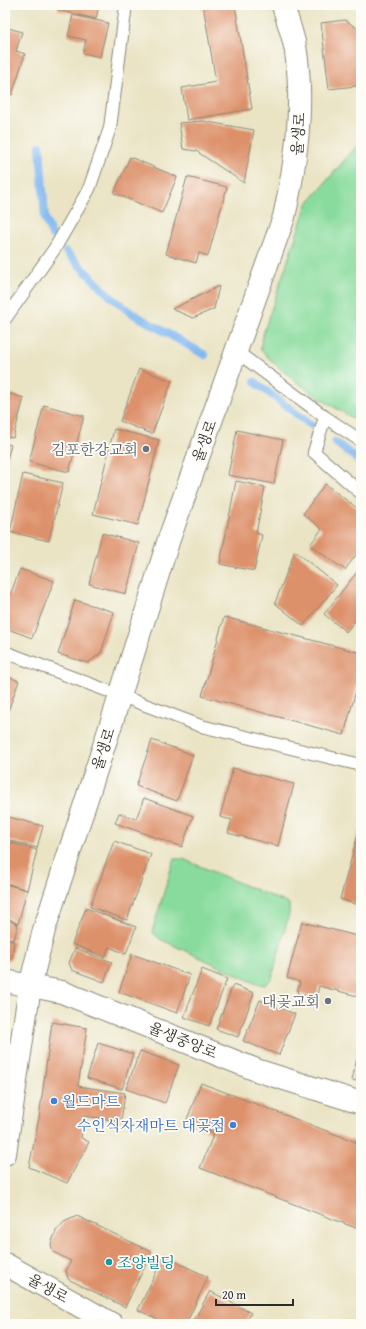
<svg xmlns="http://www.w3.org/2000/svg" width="366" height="1329" font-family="'Gentium Book Plus','Noto Serif KR',serif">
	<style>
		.green { fill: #88db9c; stroke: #5a8364 }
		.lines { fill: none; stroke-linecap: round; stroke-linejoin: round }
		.stream { stroke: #81b8f1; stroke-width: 8 }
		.building { fill: #dd916b }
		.service-casing { stroke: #8a8878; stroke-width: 14 }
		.minor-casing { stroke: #8a8878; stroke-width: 24 }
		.tertiary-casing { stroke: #8a8878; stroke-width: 24 }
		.service { stroke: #fff; stroke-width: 12 }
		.minor { stroke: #fff; stroke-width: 22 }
		.tertiary { stroke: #fff; stroke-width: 22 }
		.worship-dot { fill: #6b7280; stroke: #fdfcf7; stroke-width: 1.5 }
		.shop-dot { fill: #3f7fe0; stroke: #fdfcf7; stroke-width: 1.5 }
		.culture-dot { fill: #0f9aa8; stroke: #fdfcf7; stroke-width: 1.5 }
		.labels { text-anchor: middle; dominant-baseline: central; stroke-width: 3.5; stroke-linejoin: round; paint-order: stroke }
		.street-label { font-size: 15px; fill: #2b2b2b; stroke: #fdfcf7 }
		.worship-label { font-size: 15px; fill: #5b616d; stroke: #fdfcf7; text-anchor: end }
		.shop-label { font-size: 15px; fill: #366cbe; stroke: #fdfcf7; text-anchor: start }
		.culture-label { font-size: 15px; fill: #0d838f; stroke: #fdfcf7; text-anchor: start }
	</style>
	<rect width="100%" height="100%" fill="#fdfcf7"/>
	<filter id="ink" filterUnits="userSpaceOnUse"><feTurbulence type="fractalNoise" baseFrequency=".025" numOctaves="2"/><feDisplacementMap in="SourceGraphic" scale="8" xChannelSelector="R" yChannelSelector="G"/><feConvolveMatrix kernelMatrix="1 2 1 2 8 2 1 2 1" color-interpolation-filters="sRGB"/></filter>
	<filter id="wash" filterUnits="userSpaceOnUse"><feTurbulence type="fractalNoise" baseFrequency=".012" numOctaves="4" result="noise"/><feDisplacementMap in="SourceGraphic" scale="16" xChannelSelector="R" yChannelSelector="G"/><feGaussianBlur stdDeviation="0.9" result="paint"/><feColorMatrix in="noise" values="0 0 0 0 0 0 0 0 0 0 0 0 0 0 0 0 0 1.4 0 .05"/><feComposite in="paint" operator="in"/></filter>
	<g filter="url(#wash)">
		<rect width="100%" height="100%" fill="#eae4c5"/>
		<path class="green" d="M361,141v282c-36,-21 -73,-43 -101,-74l3,-15 44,-130z
			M174,859h9l106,45v10l-17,64 -7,7 -8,-1 -97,-45 -8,-7z"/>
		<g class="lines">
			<path class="stream" d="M40,146l5,72 7,17
				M66,252l44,44 20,16 75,43
				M255,382l56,43
				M335,442l26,20"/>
		</g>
		<g id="blocks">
			<path class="building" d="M59,5h40l-3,14 -38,-9z
				M203,5h32l17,104 -65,11 -5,-32 34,-6z
				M73,15l35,8 -8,34 -17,-4 3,-13 -18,-4z
				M345,20l16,11v49l-5,6 -27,3 -8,-66z
				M5,27l17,5 -6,19 9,3 -13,41 -7,-2z
				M202,121l52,9 -10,53 -48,-32 -13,-2 -4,-26z
				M130,157l47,20 -15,36 -48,-20z
				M187,177l40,10 -19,69 -9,-3 -3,10 -30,-9z
				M219,286l-5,23 -21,9 -21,-9z
				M139,369l33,12 -20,53 -32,-13z
				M5,392l19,6 -11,40 -8,-2z
				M44,405l40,11 -15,56 -40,-10z
				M114,429l45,11 -21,85 -45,-11z
				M237,430l46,10 -9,44 -46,-9z
				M5,443l6,2 -6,21z
				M23,474l40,9 -14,58 -39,-9z
				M236,481l29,6 -9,46 6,2 -8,36 -34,-7z
				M325,484l36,27v37l-16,22 -35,-25 12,-16 -19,-15z
				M102,533l37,10 -13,51 -37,-10z
				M295,551l42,34 -34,41 -28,-23z
				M361,567v46l-15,19 -22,-18z
				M20,569l34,12 -22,57 -27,-10v-35l5,2z
				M75,600l39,12 -13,41 -13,10 -30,-9z
				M224,617l137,36v19l-17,63 -142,-39z
				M5,675l14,6 -14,38z
				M152,740l41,15 -16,46 -41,-15z
				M233,768l61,16 -16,62 -50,-13 4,-13 -12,-3z
				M144,798l49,18 -11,31 -67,-24 4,-10 17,6z
				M5,816l38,10 -6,22 -32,-9z
				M359,831h2v75l-21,-7z
				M5,841l32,9 -10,40 -22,-7z
				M114,841l37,13 -24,66 -37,-13z
				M5,884l22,6 -9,34 -13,-8z
				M86,908l50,19 -10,27 -17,-7 -4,10 -33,-13z
				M5,918l13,7 -4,15 -9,-3z
				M302,922l59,15v60l-42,-11 -3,13 -19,-6 3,-11 -13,-4z
				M5,938l9,4 -2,15 -7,5z
				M75,948l37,14 -8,20 -32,-12 -3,-7z
				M132,954l58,21 -13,38 -58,-21z
				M202,969l25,10 -18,47 -25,-9z
				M233,985l21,8 -16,44 -22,-8z
				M260,1000l35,14 -16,41 -36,-14z
				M52,1022l35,6 -9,58 47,7 -4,28 -37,-5 -3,22 8,4 -22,41 -38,-16 10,-49z
				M98,1043l35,11 -11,35 -35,-11z
				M360,1045l1,1v36l-9,-2z
				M140,1051l39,14 -14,38 -39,-14z
				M201,1083l160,61v86l-161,-62 14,-35 -28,-11z
				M77,1216l75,36 -27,55 -57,-28 -2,-8 5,-10 -18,-9 -2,-8 5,-13 8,-9z
				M164,1256l44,21 -22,47h-18l-30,-14z
				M210,1291l41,22 -6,11h-53z"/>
		</g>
	</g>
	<g filter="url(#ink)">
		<use href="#blocks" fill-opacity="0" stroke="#8a8878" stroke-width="1"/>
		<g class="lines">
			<defs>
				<path id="service" d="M5,319l50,-71 34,-59 21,-61 16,-123
					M237,352l88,65 36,24
					M325,417l-11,35 47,41
					M5,652l196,74 160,39"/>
				<path id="minor" d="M5,1264l107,60"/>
				<path id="tertiary" d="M5,981l57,11 197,79 102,32
					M5,1154l25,-168 14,-56 69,-212 56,-179 115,-322c12,-55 20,-109 12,-165 -2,-15 -9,-32 -13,-47"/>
			</defs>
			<use href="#service" class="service-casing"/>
			<use href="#minor" class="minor-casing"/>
			<use href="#tertiary" class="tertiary-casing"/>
			<use href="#service" class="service"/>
			<use href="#minor" class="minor"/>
			<use href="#tertiary" class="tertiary"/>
		</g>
	</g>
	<g class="worship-dot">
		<circle cx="146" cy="449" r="4"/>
		<circle cx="328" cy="1001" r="4"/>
	</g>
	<g class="shop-dot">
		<circle cx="54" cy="1101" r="4"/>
		<circle cx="233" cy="1125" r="4"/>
	</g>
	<circle class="culture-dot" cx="109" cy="1262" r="4"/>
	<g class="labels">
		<g class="street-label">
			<text transform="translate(298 134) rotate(-86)">율생로</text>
			<text transform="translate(204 441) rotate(-70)">율생로</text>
			<text transform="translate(103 749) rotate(-72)">율생로</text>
			<text transform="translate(183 1040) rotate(22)">율생중앙로</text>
			<text transform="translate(48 1288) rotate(29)">율생로</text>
		</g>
		<g class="worship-label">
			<text x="138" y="449">김포한강교회</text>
			<text x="320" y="1001">대곶교회</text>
		</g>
		<g class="shop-label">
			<text x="62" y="1101">월드마트</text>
			<text x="225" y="1125" text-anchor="end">수인식자재마트 대곶점</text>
		</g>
		<g class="culture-label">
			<text x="117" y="1262">조양빌딩</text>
		</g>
	</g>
	<rect width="366" height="1329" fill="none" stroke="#fdfcf7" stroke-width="20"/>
	<path d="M216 1299v6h77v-6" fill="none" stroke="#2b2b2b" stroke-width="2"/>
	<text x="222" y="1299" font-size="12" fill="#2b2b2b" stroke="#fdfcf7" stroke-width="3" paint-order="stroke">20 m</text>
</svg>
